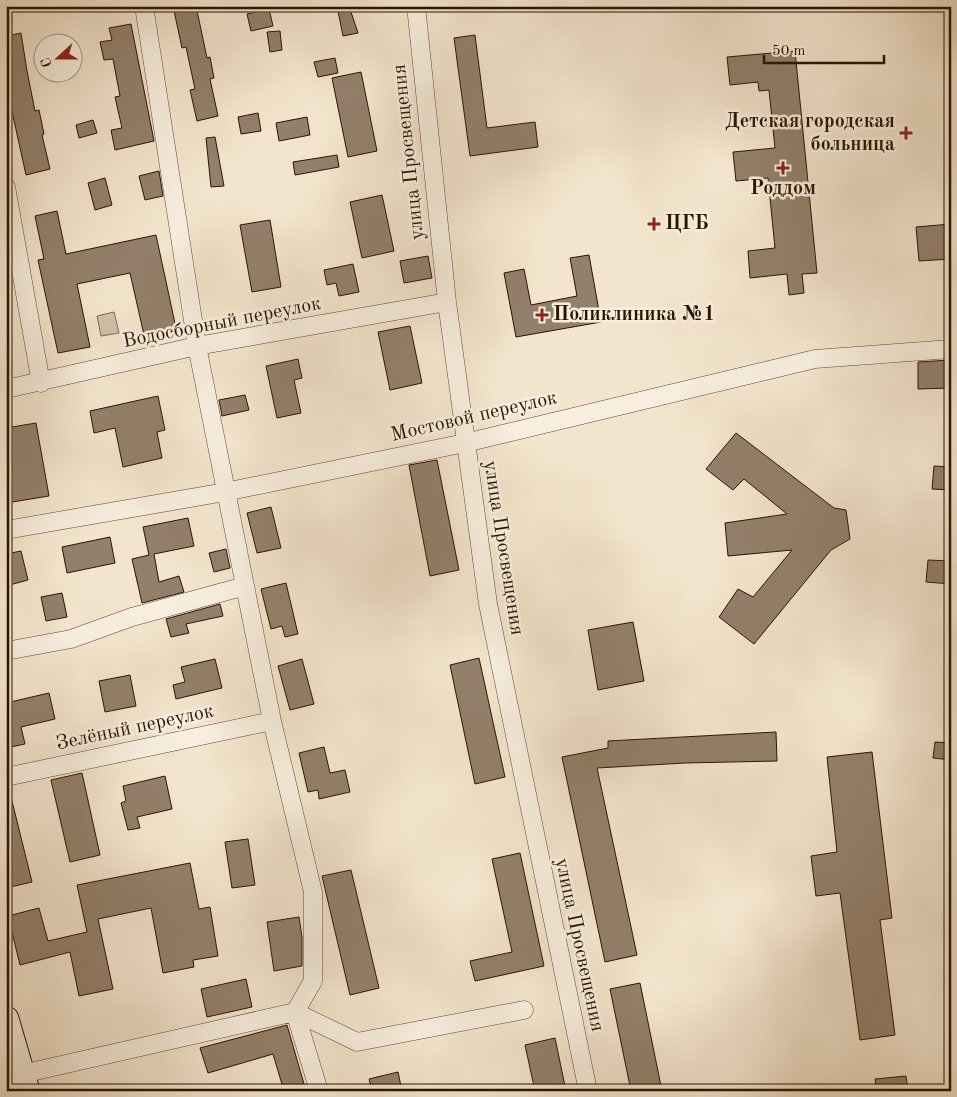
<svg xmlns="http://www.w3.org/2000/svg" width="957" height="1097" font-family="'Old Standard TT',serif">
	<style>
		.green { fill: #d1c1aa; stroke: #7e6a56 }
		.building { fill: #93806b; stroke: #2a1301 }
		.lines { fill: none; stroke-linecap: round; stroke-linejoin: round }
		.minor-casing { stroke: #5c4834; stroke-width: 19 }
		.secondary-casing { stroke: #2a1301; stroke-width: 27 }
		.minor { stroke: #f7eede; stroke-width: 18 }
		.secondary { stroke: #f7eede; stroke-width: 25 }
		.poi-dot { fill: #8f2418; stroke: #f7eede; stroke-width: 2 }
		.labels { text-anchor: middle; dominant-baseline: central; stroke-width: 5; stroke-linejoin: round; paint-order: stroke }
		.poi-label { font-size: 20px; font-weight: bold; fill: #2a1301; stroke: #f7eede; text-anchor: start }
		.street-label { font-size: 20px; fill: #2a1301; stroke: #f7eede }
	</style>
	<rect width="100%" height="100%" fill="#f3e5cd"/>
	<filter id="stains"><feTurbulence type="fractalNoise" baseFrequency=".004" numOctaves="4"/><feColorMatrix values="0 0 0 0 .2 0 0 0 0 .09 0 0 0 0 .02 0 0 0 .5 -.17"/></filter>
	<radialGradient id="worn" r=".72"><stop offset=".6" stop-color="#630" stop-opacity="0"/><stop offset="1" stop-color="#630" stop-opacity=".3"/></radialGradient>
	<path class="green" d="M114,312l5,21 -18,3 -4,-20z"/>
	<path class="building" d="M173,6h23l11,52 3,-1 4,21 -4,1 8,37 -21,5 -7,-31 5,-1 -9,-42 -4,1z
		M337,6h12l9,27 -15,3z
		M269,9l4,17 -22,5 -4,-17z
		M131,24l23,117 -39,9 -4,-20 11,-2 -7,-31 5,-1 -7,-37 -9,1 -4,-18 12,-2 -3,-12z
		M280,31l2,19 -12,2 -3,-20z
		M21,33l6,38 8,40 4,-1 5,24 -2,1 8,34 -24,6 -13,-59 -7,-43v-37z
		M475,35l12,93 48,-6 3,25 -68,9 -16,-118z
		M795,51l22,222 -15,1 2,19 -15,2 -2,-21 -37,4 -2,-27 27,-3 -7,-70 -32,3 -3,-29 42,-4 -6,-58 -10,1 -1,-9 -28,3 -3,-28z
		M335,58l3,15 -20,4 -4,-15z
		M361,72l16,79 -29,6 -16,-79z
		M258,113l3,18 -20,3 -3,-17z
		M307,117l3,18 -31,6 -3,-18z
		M93,120l4,13 -18,5 -3,-13z
		M215,137l9,49 -13,1 -5,-49z
		M337,155l2,12 -44,8 -2,-13z
		M159,171l4,25 -18,4 -6,-24z
		M105,178l7,27 -17,5 -7,-27z
		M382,195l12,56 -32,7 -12,-56z
		M57,211l9,43 90,-19 20,93 -32,7 -14,-62 -53,11 13,63 -32,6 -20,-93 6,-1 -9,-43z
		M270,220l11,67 -29,5 -12,-67z
		M951,224v35l-32,2 -3,-34z
		M589,255l12,67 -85,15 -12,-64 20,-4 7,36 46,-9 -7,-38z
		M428,256l4,22 -28,5 -4,-22z
		M353,264l6,28 -20,4 -3,-13 -9,2 -3,-15z
		M410,326l12,57 -32,7 -12,-58z
		M298,359l4,19 -8,2 7,33 -24,5 -11,-52z
		M951,360v28l-33,1v-27z
		M245,395l4,15 -27,6 -3,-16z
		M158,396l7,34 -8,2 5,26 -39,9 -8,-39 -21,5 -4,-22z
		M36,423l13,73 -43,7v-75z
		M736,433l98,75 12,2 4,29 -19,11 -77,94 -35,-27 19,-28 15,8 39,-47 -64,6 -3,-33 62,-9 -43,-35 -11,11 -27,-21z
		M437,460l22,110 -29,6 -21,-111z
		M934,466l17,1v23l-19,-1z
		M271,507l10,41 -24,5 -10,-40z
		M188,518l6,28 -40,8 5,28 20,-6 5,16 -42,11 -10,-44 17,-4 -6,-28z
		M110,537l5,26 -48,10 -5,-26z
		M226,549l4,19 -16,4 -5,-19z
		M21,551l7,29 -22,6v-32z
		M928,560l23,1v23l-25,-2z
		M286,583l12,51 -13,3 -3,-11 -11,3 -10,-40z
		M62,593l5,24 -21,4 -5,-24z
		M220,604l3,12 -37,8 3,9 -18,4 -5,-18z
		M633,622l11,59 -46,9 -10,-60z
		M479,658l26,119 -30,7 -25,-119z
		M215,659l7,29 -46,11 -3,-14 12,-3 -4,-15z
		M302,659l12,45 -24,6 -12,-44z
		M130,675l6,31 -31,6 -6,-31z
		M49,693l6,26 -34,8 4,17 -19,4v-45z
		M776,732l1,29 -92,2 -88,5 40,187 -32,7 -43,-205 46,-9v-7z
		M935,742l16,1v17l-18,-2z
		M324,747l6,26 15,-3 5,22 -31,7 -1,-9 -10,2 -9,-39z
		M872,752l20,166 -12,2 15,115 -35,5 -20,-147 -24,3 -5,-40 26,-4 -10,-95z
		M82,773l18,82 -30,7 -19,-82z
		M165,776l7,33 -35,8 3,11 -12,2 -7,-27 5,-2 -3,-15z
		M11,797l21,85 -26,6v-90z
		M248,839l7,46 -23,3 -7,-46z
		M520,853l24,113 -69,15 -5,-20 42,-9 -20,-93z
		M190,863l9,46 11,-2 8,49 -25,4 1,7 -31,6 -12,-65 -53,11 15,70 -34,7 -9,-44 -50,13 -12,-49 31,-8 9,33 39,-9 -10,-47z
		M351,870l28,118 -29,7 -28,-119z
		M299,917l3,20v29l-28,5 -7,-49z
		M246,979l6,28 -45,10 -6,-28z
		M640,983l22,108h-31l-21,-102z
		M287,1025l19,66h-22l-11,-37 -65,19 -8,-25z
		M555,1038l11,53h-31l-10,-46z
		M398,1072l4,19h-30l-3,-12z
		M906,1076l2,15h-31l-2,-12z"/>
	<g class="lines">
		<defs>
			<path id="minor" d="M144,6l53,340 75,375 41,171v89l-18,31 24,79
				M416,6l31,296 41,302 100,487
				M6,187l35,196
				M6,389l191,-43 250,-44
				M6,530l219,-38 240,-49 350,-84 136,-10
				M6,651l65,-12 61,-22 113,-31
				M6,777l266,-56
				M22,1074l273,-62 62,30 167,-32"/>
			<path id="secondary" d="M6,1019l21,72"/>
		</defs>
		<use href="#minor" class="minor-casing"/>
		<use href="#secondary" class="secondary-casing"/>
		<use href="#minor" class="minor"/>
		<use href="#secondary" class="secondary"/>
	</g>
	<g class="poi-dot">
		<path d="M903.5 125.5h5v5h5v5h-5v5h-5v-5h-5v-5h5z"/>
		<path d="M780.5 160.5h5v5h5v5h-5v5h-5v-5h-5v-5h5z"/>
		<path d="M651.5 216.5h5v5h5v5h-5v5h-5v-5h-5v-5h5z"/>
		<path d="M539.5 307.5h5v5h5v5h-5v5h-5v-5h-5v-5h5z"/>
	</g>
	<g class="labels">
		<g class="poi-label">
			<text x="895" y="122" text-anchor="end">Детская городская<tspan x="895" dy="23">больница</tspan></text>
			<text x="783" y="189" text-anchor="middle">Роддом</text>
			<text x="665" y="224">ЦГБ</text>
			<text x="553" y="315">Поликлиника №1</text>
		</g>
		<g class="street-label">
			<text transform="translate(409 152) rotate(-96)">улица Просвещения</text>
			<text transform="translate(222 323) rotate(-11)">Водосборный переулок</text>
			<text transform="translate(474 417) rotate(-13)">Мостовой переулок</text>
			<text transform="translate(503 548) rotate(81)">улица Просвещения</text>
			<text transform="translate(135 728) rotate(-12)">Зелёный переулок</text>
			<text transform="translate(579 945) rotate(78)">улица Просвещения</text>
		</g>
	</g>
	<rect width="957" height="1097" fill="none" stroke="#f3e5cd" stroke-width="25"/>
	<rect x="8" y="8" width="942" height="1082" fill="none" stroke="#2a1301" stroke-width="2.5"/>
	<rect x="12" y="12" width="932" height="1072" fill="none" stroke="#2a1301"/>
	<g transform="translate(58 58) rotate(249)"><circle r="24" fill="#f7eede" stroke="#a59686"/>
	<path d="M0-4L9 19L0 12L-9 19Z" fill="#8f2418"/>
	<text y="-8" font-size="14" font-weight="bold" text-anchor="middle" fill="#2a1301">С</text>
	</g>
	<path d="M764 55v8h120v-8" fill="none" stroke="#2a1301" stroke-width="2.5"/>
	<text x="772" y="55" font-size="15" fill="#2a1301" stroke="#f7eede" stroke-width="4" paint-order="stroke">50 m</text>
	<rect width="100%" height="100%" filter="url(#stains)"/>
	<rect width="100%" height="100%" fill="url(#worn)"/>
</svg>
